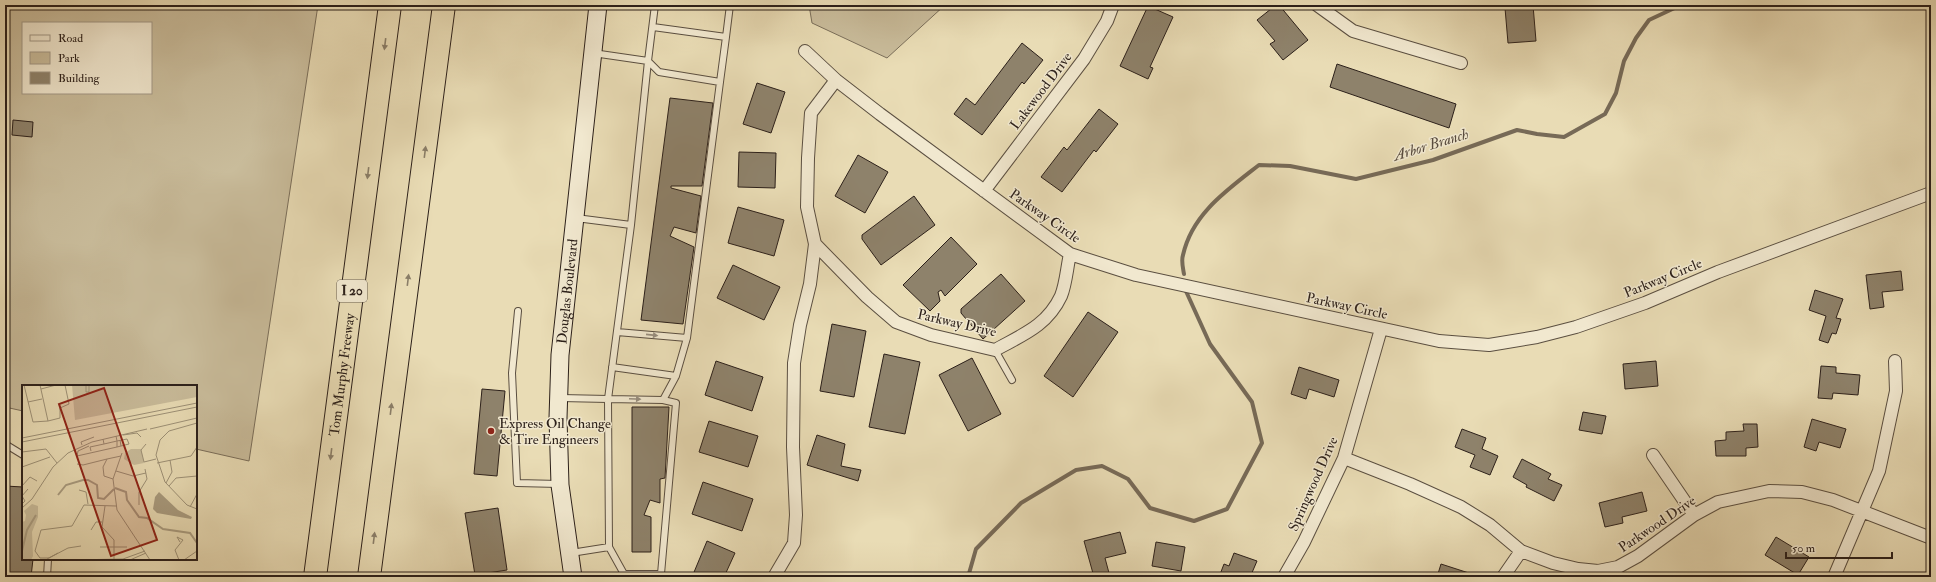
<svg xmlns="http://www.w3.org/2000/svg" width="1936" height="582" font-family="'IM FELL Double Pica',serif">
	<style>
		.green { fill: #c9bc9b; stroke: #7a6e5a; fill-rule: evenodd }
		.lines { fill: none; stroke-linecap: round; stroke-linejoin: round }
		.stream { stroke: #776a57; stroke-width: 4 }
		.building { fill: #8e826b; stroke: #2c201a }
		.lane-casing { stroke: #5b4f41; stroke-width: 8 }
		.street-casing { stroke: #5b4f41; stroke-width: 14 }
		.secondary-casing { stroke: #2c201a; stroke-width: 19 }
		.highway-casing { stroke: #2c201a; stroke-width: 24 }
		.lane { stroke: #f1e8cf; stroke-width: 6 }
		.street { stroke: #f1e8cf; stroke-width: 12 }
		.secondary { stroke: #f1e8cf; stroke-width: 17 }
		.highway { stroke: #e9dcb5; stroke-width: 22 }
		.oneway { fill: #8a7e68 }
		.oneway2 { fill: #988e7e }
		.poi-dot { fill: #8f2418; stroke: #f1e8cf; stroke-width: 1.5 }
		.labels { text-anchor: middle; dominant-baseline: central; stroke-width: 3; stroke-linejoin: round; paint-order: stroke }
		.shield { fill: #f1e8cf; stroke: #675c50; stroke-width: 1 }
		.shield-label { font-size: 13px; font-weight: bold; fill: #2c201a }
		.street-label { font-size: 14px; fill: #2c201a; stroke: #f1e8cf }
		.poi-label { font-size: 14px; fill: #2c201a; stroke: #f1e8cf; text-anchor: start }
		.water-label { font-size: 15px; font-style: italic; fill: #584b3e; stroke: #f1e8cf }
		.inset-river { fill: none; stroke: #a99c80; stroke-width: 2 }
		.inset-road { fill: none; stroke: #9d9177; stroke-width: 1 }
		.view { fill: #8f2418; fill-opacity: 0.15; stroke: #8f2418; stroke-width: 2 }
		.inset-edge { fill: none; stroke: #2c201a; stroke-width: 2 }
	</style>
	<rect width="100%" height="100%" fill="#e9dcb5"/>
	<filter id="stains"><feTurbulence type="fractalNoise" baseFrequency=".005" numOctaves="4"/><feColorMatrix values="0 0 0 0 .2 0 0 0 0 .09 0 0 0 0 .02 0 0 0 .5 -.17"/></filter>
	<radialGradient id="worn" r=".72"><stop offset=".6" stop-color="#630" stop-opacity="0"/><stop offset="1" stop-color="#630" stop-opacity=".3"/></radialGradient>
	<path class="green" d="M5,5h313l-69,456 -53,-12v-63h-173v25l-18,-4zM23,23h128v70h-128z
		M809,5h136l-58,53 -75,-35z"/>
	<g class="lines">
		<path class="stream" d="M1184,274c-1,-6 -3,-13 -1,-19 9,-41 44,-65 76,-90l31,1 66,13 77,-19 84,-30 20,4 27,3 41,-23 11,-21 8,-32 12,-23 13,-18 32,-15
			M968,577l8,-28 45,-46 55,-33 26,-4 26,13 22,29 44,13 33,-12 35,-66 -10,-41 -42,-58 -25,-55"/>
	</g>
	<path class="building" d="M1276,5h3l29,35 -25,20 -13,-16 5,-3 -18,-21z
		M1533,5l3,36 -28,2 -3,-35z
		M1148,6l25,11 -23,50 3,1 -5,11 -28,-13z
		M1022,43l21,17 -19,24 -2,-2 -40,53 -28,-21 12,-16 9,7z
		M1337,64l119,40 -7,24 -119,-41z
		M757,83l28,9 -14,41 -28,-9z
		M670,98l43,5 -11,83h-31v2l30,8 -5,37 -22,-6 -4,9 24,11 -11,77 -42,-4z
		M1099,109l19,15 -22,28 -2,-2 -32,42 -21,-15 23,-30 3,3z
		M13,120l20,2 -1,15 -20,-2z
		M739,152l37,1 -1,35 -37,-1z
		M858,155l30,17 -23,41 -30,-17z
		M914,196l21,29 -54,40 -19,-26v-4z
		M738,207l46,13 -10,36 -46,-13z
		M951,237l26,27 -32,32 -4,-6 -3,2 2,9 -10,10 -27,-26z
		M733,265l47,22 -16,33 -47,-22z
		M1901,271l2,19 -21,2 2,15 -14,2 -4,-34z
		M1001,274l24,27 -42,38 -22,-26v-4z
		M1815,290l28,9 -7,19 5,1 -5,15 -4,-1 -4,10 -9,-3 7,-24 -17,-6z
		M1088,312l30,20 -45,65 -29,-21z
		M832,324l34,7 -12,66 -34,-6z
		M884,354l36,8 -15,72 -36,-7z
		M972,358l29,56 -33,17 -29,-56z
		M716,361l47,16 -11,34 -47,-16z
		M1656,361l2,25 -33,3 -2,-25z
		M1821,366l15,1v6l24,2 -2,20 -25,-2 -1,6 -14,-1z
		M1299,367l40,13 -5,17 -25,-8 -3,10 -15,-5z
		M482,389l23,2 -8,85 -23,-2z
		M632,407h37l-4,71 -5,1v24l-10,-3 -6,15 7,2v35h-19z
		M1583,412l23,4 -4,18 -23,-4z
		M1812,419l34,10 -6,19 -21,-6 -3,9 -12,-4z
		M709,421l49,15 -10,31 -49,-15z
		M1743,424h14l1,23 -12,1v8h-30l-1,-15 11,-1v-8l18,-1z
		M1462,429l24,9 -4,11 16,7 -8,19 -20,-8 5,-12 -20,-8z
		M817,435l28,9 -4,22 20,4 -3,11 -51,-16z
		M1522,459l29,15 -3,5 14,6 -8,16 -28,-14 1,-2 -14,-8z
		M703,482l50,17 -11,32 -50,-17z
		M5,486l18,1v72h10l-2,18h-26z
		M1642,492l5,19 -25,6 1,6 -18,4 -6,-24z
		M498,508l9,62 -32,5 -10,-62z
		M1120,532l6,21 -21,5 4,15 -15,4 -10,-36z
		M1776,537l33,20 -11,18 -33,-20z
		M707,541l28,12 -11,24h-32z
		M1156,542l29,5 -4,24 -29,-5z
		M1234,553l23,8 -6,14 4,2h-36l5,-13 5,2z
		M1441,564l34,11v2h-38z"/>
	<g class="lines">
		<defs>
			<path id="lane" d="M655,5l-7,56 11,11 61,10 6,-45
				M653,27l73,10 4,-32
				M593,53l55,8 -17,164
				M576,218l55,7 -23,174 55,1
				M518,311l-6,62 5,110 42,1
				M617,332l70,6
				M995,350l17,30
				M612,367l64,9
				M561,398l47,1 1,148 -38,6
				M5,444l18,11
				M609,547l15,27h37l15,-171 -13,-3 13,-24 11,-38 33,-256
				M47,577l1,-18"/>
			<path id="street" d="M1317,5l36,26 108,32
				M805,51l31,29 44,34 190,140 66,21 303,66 50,4 48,-8 39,-10 69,-24 73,-31 213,-79
				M836,80l-25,33 -3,45 -1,49 8,37 52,53 29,25 35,13 64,15c27,-15 52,-24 66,-54 5,-12 6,-29 9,-42
				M984,191l100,-132 23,-38 6,-16
				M1653,455l41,60
				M1344,458l66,26 51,23 29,18 31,26 32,12 25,6 20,2 20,-4 20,-11 56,-41 24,-13 51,-11 33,1 31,8 98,38
				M774,577l20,-34 2,-28 -3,-68 1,-84 6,-38 10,-41 5,-40
				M1284,577l20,-35 40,-84 37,-129
				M1503,577l18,-26
				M1834,577l45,-106 17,-80 -1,-30"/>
			<g id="secondary">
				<path id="s1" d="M573,577l-13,-92 -2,-67 2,-63 38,-350"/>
			</g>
			<g id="highway">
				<path id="s2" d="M315,577l75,-572"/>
				<path d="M369,577l75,-572"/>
			</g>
		</defs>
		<use href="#lane" class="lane-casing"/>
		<use href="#street" class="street-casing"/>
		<use href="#secondary" class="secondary-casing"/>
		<use href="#highway" class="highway-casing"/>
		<use href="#lane" class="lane"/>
		<use href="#street" class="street"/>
		<use href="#secondary" class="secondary"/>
		<use href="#highway" class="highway"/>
	</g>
	<defs><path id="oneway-solid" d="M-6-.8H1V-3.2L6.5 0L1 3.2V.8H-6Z"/></defs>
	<g class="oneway">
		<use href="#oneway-solid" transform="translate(385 44) rotate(97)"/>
		<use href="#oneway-solid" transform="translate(425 152) rotate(-83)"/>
		<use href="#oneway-solid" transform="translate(368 173) rotate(97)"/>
		<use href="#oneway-solid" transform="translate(408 280) rotate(-83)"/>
		<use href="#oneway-solid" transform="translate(391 409) rotate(-83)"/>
		<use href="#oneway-solid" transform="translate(331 454) rotate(97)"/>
		<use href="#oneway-solid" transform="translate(374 538) rotate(-83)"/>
	</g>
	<g class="oneway2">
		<use href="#oneway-solid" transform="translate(652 335) rotate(6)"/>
		<use href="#oneway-solid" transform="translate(635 399) rotate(2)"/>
	</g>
	<circle class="poi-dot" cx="491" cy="431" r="4"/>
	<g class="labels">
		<rect class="shield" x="337" y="280" width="30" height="22" rx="3"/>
		<g class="shield-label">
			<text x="352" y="291">I 20</text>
		</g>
		<g class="street-label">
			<text transform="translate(1041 91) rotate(-53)">Lakewood Drive</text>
			<text transform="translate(1045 216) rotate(35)">Parkway Circle</text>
			<text transform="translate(1663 278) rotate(-22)">Parkway Circle</text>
			<text stroke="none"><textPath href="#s1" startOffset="287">Douglas Boulevard</textPath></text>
			<text transform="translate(1347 306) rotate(12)">Parkway Circle</text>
			<text transform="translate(957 323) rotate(13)">Parkway Drive</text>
			<text stroke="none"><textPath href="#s2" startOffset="204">Tom Murphy Freeway</textPath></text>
			<text transform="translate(1313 484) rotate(-66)">Springwood Drive</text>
			<text transform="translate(1657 524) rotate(-34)">Parkwood Drive</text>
		</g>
		<g class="poi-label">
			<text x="499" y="423">Express Oil Change<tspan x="499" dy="16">&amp; Tire Engineers</tspan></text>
		</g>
		<g class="water-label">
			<text transform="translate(1431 145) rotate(-17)">Arbor Branch</text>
		</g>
	</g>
	<g transform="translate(22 385)">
		<rect width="175" height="175" fill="#e9dcb5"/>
		<path d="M50,0h125v12l-122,23zM109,64h10l3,14 -10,2 -10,-6 1,-6zM10,119l6,2v11l-6,15 1,24 -2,4h-9v-38l3,-1 1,-6 -2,-4z" fill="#c9bc9b"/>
		<path d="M137,107l19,18 14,7 -1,2 -34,-6 -4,-4 2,-12z" fill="#a99c80"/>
		<path class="inset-river" d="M93,103l11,4 1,8 12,17 8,1 16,11 27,4 7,10M36,110l8,-10 17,-5h5l9,5 1,13 6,1 10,-10M0,166l5,-21 9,-15"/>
		<path class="inset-road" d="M2,0l9,37 15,-1M18,0l8,36 12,-3v-10l9,-4 -4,-19M64,0v7h3v-7M19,4l15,-4M6,17l14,-3M175,38l-28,8 -9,9 -4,15 9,27 22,23 10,4M128,44l47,-11M101,50l14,-2 4,4M0,53l175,-35M98,55l1,6 8,-2 -2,-5 -10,2v6l4,-1M0,57l175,-35M82,59l13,-3 -1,-5M124,59l-5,6 3,12 12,-3M60,60l-1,-3 13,-5M56,66l-1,5 40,-9M56,66l11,-5M69,66l-1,-4 14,-3 -1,-5M0,67l24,-3 11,14M100,68l-9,26 4,31 33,50M135,78l34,-7 6,-9M55,79l6,1 24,-6M0,82l28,-10M94,86l17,5 13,-3M91,94l-9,-3 -1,-9 4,-8 14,-3M144,98l6,-11 -2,-12M0,101l8,-9 7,4M147,101l7,-8 21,-2M57,105l7,2 2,12M0,119l3,-3 -3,-5 6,-7M117,120v-13l8,-13 -2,-10M83,121l-3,21 12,13v20M168,122l7,-13M0,123l10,-9 21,-32 15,-14 24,-11 55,-13M69,145l5,-8h6M59,161l-13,2 -19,10h-9l-5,-7 6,-21 31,-4 12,-21 32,1M78,162h27M25,174l11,-6M49,175l52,-1 22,-8M108,175l16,-7M157,175l-4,-10 8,-10 -6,-3 3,5M162,175l13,-9"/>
		<path class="view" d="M82,3l53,152 -46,16 -52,-152z"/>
		<rect width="175" height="175" class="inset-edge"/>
	</g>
	<rect width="1936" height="582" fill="none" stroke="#e9dcb5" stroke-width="20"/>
	<rect x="6" y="6" width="1924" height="570" fill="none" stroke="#2c201a" stroke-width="2"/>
	<rect x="10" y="10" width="1916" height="562" fill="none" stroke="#2c201a"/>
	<rect x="22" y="22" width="130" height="72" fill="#f1e8cf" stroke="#a29887"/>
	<rect x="30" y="35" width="20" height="6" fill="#f1e8cf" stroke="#a29887"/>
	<text x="58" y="42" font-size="12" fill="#2c201a">Road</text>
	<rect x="30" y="52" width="20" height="12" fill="#c9bc9b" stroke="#a29887"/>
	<text x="58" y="62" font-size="12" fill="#2c201a">Park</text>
	<rect x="30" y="72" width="20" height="12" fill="#8e826b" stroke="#a29887"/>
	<text x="58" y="82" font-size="12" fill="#2c201a">Building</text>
	<path d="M1786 552v6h106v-6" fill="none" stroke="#2c201a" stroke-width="2"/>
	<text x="1792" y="552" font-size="12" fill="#2c201a" stroke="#f1e8cf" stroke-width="3" paint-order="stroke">50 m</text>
	<rect width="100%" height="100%" filter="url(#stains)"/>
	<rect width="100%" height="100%" fill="url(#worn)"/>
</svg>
